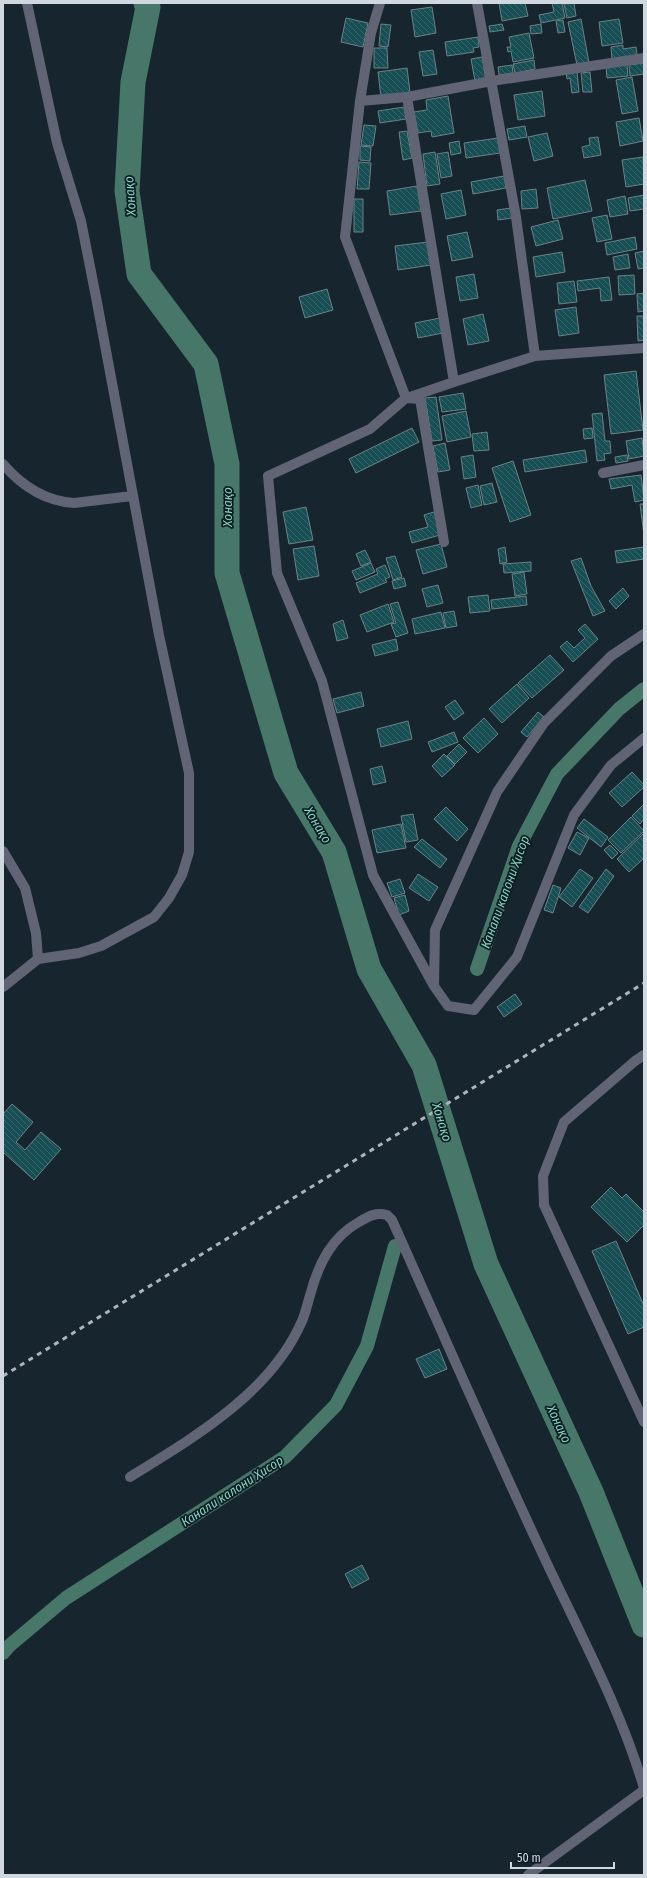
<svg xmlns="http://www.w3.org/2000/svg" width="647" height="1878" font-family="'Fira Sans Condensed',sans-serif">
	<style>
		.lines { fill: none; stroke-linecap: round; stroke-linejoin: round }
		.canal { stroke: #477768; stroke-width: 14 }
		.river { stroke: #477768; stroke-width: 25 }
		.building { fill: url(#building-back-hatch); stroke: #6b8285 }
		.minor { stroke: #606474; stroke-width: 10 }
		.rail { stroke: #abb5bd; stroke-width: 3; stroke-dasharray: 5 5; stroke-linecap: butt }
		.labels { text-anchor: middle; dominant-baseline: central; stroke-width: 3.5; stroke-linejoin: round; paint-order: stroke }
		.water-label { font-size: 13px; font-style: italic; fill: #84d4bb; stroke: #0d1b25 }
	</style>
	<defs>
		<pattern id="building-back-hatch" width="6" height="6" patternUnits="userSpaceOnUse"><rect width="6" height="6" fill="#164e54"/><path d="M-1 5l2 2M0 0l6 6M5-1l2 2" fill="none" stroke="#37676c"/></pattern>
	</defs>
	<rect width="100%" height="100%" fill="#17252f"/>
	<g class="lines">
		<path class="canal" d="M477,969l42,-123 38,-72 62,-65 25,-20
			M3,1653l6,-7 57,-48 219,-141 51,-52 31,-59 28,-100"/>
		<path class="river" d="M146,3l2,4 -15,75 -6,109 12,83 67,90 21,100v109l59,200 48,79 35,117 55,96 62,199 105,228 53,133"/>
	</g>
	<path class="building" d="M499,3h26l3,13 -26,5z
		M552,3h10l3,15 -24,5 -2,-8 15,-3z
		M574,3l2,13 -9,2 -3,-14z
		M432,7l4,26 -21,4 -4,-27z
		M346,18l22,5 -5,24 -22,-5z
		M581,19l8,44 -12,2 -9,-43z
		M619,19l4,24 -21,3 -3,-24z
		M563,20l2,12 -7,1 -2,-12z
		M381,24l10,1 -3,22 -9,-1z
		M502,24l2,6 -14,2 -1,-6z
		M541,24l1,9 -11,1 -1,-8z
		M529,33l5,25 -21,4 -2,-11 -3,1 -1,-5h4l-2,-10z
		M478,37l1,10 -6,1 1,4 -27,4 -2,-14z
		M623,45v4l13,-2 1,8 -25,4 -1,-12z
		M374,48h13l1,20h-14z
		M433,50l4,24 -14,2 -4,-24z
		M482,57l4,23 -11,1 -4,-22z
		M534,60l1,9 -20,4 -2,-9z
		M644,63v11l-14,2 -1,-11z
		M512,65l1,8 -14,2 -1,-8z
		M627,65l1,11 -21,2 -1,-11z
		M407,68l3,24 -29,5 -3,-25z
		M577,71l2,21 -7,1 -2,-15 -3,1 -1,-6z
		M590,72l2,20h-9l-2,-19z
		M632,77l6,34 -16,3 -6,-34z
		M542,91l3,25 -27,4 -4,-25z
		M448,96l6,37 -22,4 -1,-6 -13,2 -4,-21 13,-2 -1,-10z
		M404,107l2,12 -26,4 -2,-12z
		M639,118l4,23 -23,5 -4,-24z
		M364,125l12,1 -3,20 -12,-1z
		M525,126l2,11 -18,3 -2,-11z
		M407,131l5,27 -9,2 -4,-28z
		M547,133l6,23 -19,5 -6,-24z
		M598,137l3,18 -17,3 -2,-11 8,-2 -1,-7z
		M498,138l2,15 -34,5 -2,-15z
		M459,141l2,12 -10,2 -2,-12z
		M360,146l11,1 -1,14 -10,-1z
		M435,152l5,32 -13,2 -4,-32z
		M448,152l4,24 -11,2 -4,-24z
		M643,157l1,27 -18,3 -4,-27z
		M359,162l12,1 -2,26h-12z
		M504,176l2,12 -33,6 -2,-12z
		M585,180l7,31 -39,8 -6,-31z
		M417,186l4,25 -31,4 -3,-24z
		M536,189l2,19 -16,1 -1,-18z
		M461,190l5,25 -20,4 -5,-25z
		M644,195v14l-14,2 -2,-13z
		M625,196l3,18 -18,3 -3,-17z
		M354,199h9v33h-9z
		M511,208l1,10 -14,2 -1,-10z
		M607,215l5,24 -15,3 -5,-24z
		M558,220l5,19 -27,7 -5,-19z
		M467,232l6,25 -21,4 -5,-25z
		M635,237l2,12 -30,6 -2,-12z
		M428,242l3,23 -33,5 -3,-24z
		M644,251v17l-6,1 -3,-16z
		M562,252l3,20 -29,5 -3,-20z
		M628,254l2,14 -15,2 -2,-13z
		M474,274l4,24 -18,3 -4,-24z
		M634,275l1,19 -16,1 -1,-19z
		M609,277l3,23 -11,1 -1,-13 -22,3 -1,-10z
		M574,281l3,21 -18,2 -2,-21z
		M327,289l6,21 -28,8 -6,-21z
		M644,293v18l-6,1 -1,-18z
		M576,307l3,26 -20,3 -4,-26z
		M483,314l6,27 -21,4 -5,-26z
		M637,316h7v24l-6,1z
		M440,318l3,15 -25,5 -3,-15z
		M636,371l7,59 -32,4 -7,-59z
		M463,393l3,16 -24,3 -3,-15z
		M436,397l6,43 -10,1 -7,-43z
		M466,411l5,26 -24,5 -5,-26z
		M602,413l3,28h5l1,12 -7,1 1,6 -8,1 -5,-47z
		M412,428l7,14 -63,31 -7,-14z
		M592,428l1,10 -9,1 -1,-10z
		M487,432l2,18 -15,1 -2,-17z
		M642,438l2,18 -15,3 -3,-18z
		M445,443l5,27 -12,2 -5,-26z
		M585,450l2,12 -62,10 -2,-12z
		M473,455l3,22 -12,2 -3,-22z
		M627,455l1,6 -12,2 -1,-6z
		M513,461l18,54 -21,7 -18,-54z
		M641,475l3,25 -9,2 -3,-17 -21,4 -2,-10z
		M492,483l5,19 -13,3 -4,-19z
		M478,485l4,20 -11,3 -5,-20z
		M640,504h4v31z
		M306,507l7,33 -24,4 -6,-32z
		M434,512l6,23 -28,8 -3,-11 19,-5 -4,-12z
		M441,544l6,23 -24,7 -7,-24z
		M314,546l5,30 -21,4 -5,-31z
		M505,547l2,15 -7,2 -2,-15z
		M644,547v12l-27,4 -2,-12z
		M365,550l6,12 -10,4 -5,-12z
		M395,556l7,21 -9,3 -7,-22z
		M581,558l10,28 14,25 -12,5 -22,-55z
		M531,562v9l-27,2 -1,-9z
		M371,563l4,9 -19,8 -4,-9z
		M385,565l5,12 -5,2 2,3 -27,11 -4,-10 22,-9 -2,-5z
		M524,572l3,22 -12,2 -3,-22z
		M404,578l2,8 -12,3 -2,-8z
		M438,585l5,18 -16,4 -5,-18z
		M623,588l6,8 -13,13 -7,-8z
		M488,595l2,16 -20,2 -2,-16z
		M526,596l1,9 -35,4 -1,-9z
		M398,602l10,31 -12,4 -5,-13 5,-1 -6,-19z
		M388,604l6,18 -27,10 -7,-17z
		M454,611l3,15 -11,2 -3,-15z
		M441,612l4,16 -30,6 -3,-15z
		M343,620l5,18 -11,3 -4,-17z
		M585,624l13,15 -25,23 -13,-15 7,-6 7,7 11,-10 -7,-8z
		M396,639l2,11 -23,6 -3,-11z
		M550,655l14,15 -32,28 -14,-15z
		M517,684l12,14 -27,25 -13,-14z
		M361,692l3,14 -27,7 -4,-14z
		M455,700l9,13 -10,7 -9,-13z
		M538,712l6,5 -17,20 -6,-5z
		M484,718l14,16 -20,19 -15,-15z
		M408,721l4,18 -31,8 -4,-18z
		M454,732l4,10 -26,10 -4,-10z
		M459,744l8,8 -12,12 -8,-8z
		M444,754l11,11 -13,12 -10,-11z
		M382,766l4,16 -13,3 -3,-16z
		M632,772l12,13v2l-22,20 -13,-14z
		M644,804v15l-4,5 -8,-8z
		M446,807l22,22 -11,12 -23,-22z
		M413,814l5,26 -12,2 -5,-26z
		M631,817l13,14 -23,22 -13,-13z
		M584,819l24,18 -7,10 -24,-19z
		M401,824l5,24 -29,5 -5,-23z
		M577,832l12,6 -9,17 -12,-7z
		M644,833v25l-15,14 -12,-13z
		M422,839l25,20 -7,9 -26,-21z
		M610,845l8,8 -6,6 -8,-9z
		M580,869l13,9 -21,29 -13,-10z
		M606,869l8,7 -26,37 -9,-6z
		M418,874l20,13 -9,14 -20,-13z
		M400,879l5,14 -13,4 -5,-14z
		M553,885l8,3 -8,25 -9,-3z
		M405,895l4,16 -10,4 -5,-17z
		M515,994l7,10 -18,13 -7,-10z
		M12,1104l21,18 -17,20 9,8 16,-18 20,17 -27,31 -31,-28v-38z
		M611,1187l11,11 4,-4 18,18v13l-17,17 -36,-35z
		M616,1241l28,65v21l-16,7 -36,-83z
		M439,1349l8,20 -22,9 -9,-19z
		M362,1565l7,14 -17,9 -7,-14z"/>
	<g class="lines">
		<path class="minor" d="M380,3l-9,30 -11,68 -15,136 61,161 -36,31 -102,47 9,97 45,108 51,194 61,111 14,20 26,4 43,-53 57,-142 37,-50 33,-27
			M477,3l39,214 19,139
			M644,58l-152,23 -85,16 47,285 81,-26 109,-8
			M360,101l47,-4
			M410,397l44,-15
			M406,398l14,1 24,143
			M3,464c18,21 42,37 71,39l58,-7
			M603,473l41,-8
			M3,851l22,37 11,45 2,26
			M434,986l1,-56 62,-138 47,-69 67,-67 33,-22
			M3,987l35,-28 41,-6 22,-7 53,-29 15,-19 13,-23 7,-23v-79l-30,-138 -63,-338 -15,-76 -24,-78 -30,-140
			M644,1055l-9,6 -71,61 -21,54 1,29 100,217
			M130,1477c63,-39 141,-84 172,-156 4,-9 6,-20 9,-29 8,-29 21,-55 48,-70 10,-6 17,-10 28,-7l5,5c48,107 95,215 145,322 37,81 82,161 107,246
			M528,1875l116,-85"/>
		<path class="rail" d="M3,1376l641,-393"/>
	</g>
	<g class="labels">
		<g class="water-label">
			<text transform="translate(130 196) rotate(-94)">Хонақо</text>
			<text transform="translate(227 507) rotate(-90)">Хонақо</text>
			<text transform="translate(318 825) rotate(59)">Хонақо</text>
			<text transform="translate(505 892) rotate(-70)">Канали калони Ҳисор</text>
			<text transform="translate(442 1122) rotate(73)">Хонақо</text>
			<text transform="translate(559 1424) rotate(65)">Хонақо</text>
			<text transform="translate(232 1491) rotate(-33)">Канали калони Ҳисор</text>
		</g>
	</g>
	<rect width="647" height="1878" fill="none" stroke="#cfd8df" stroke-width="8"/>
	<path d="M511 1862v6h103v-6" fill="none" stroke="#cfd8df" stroke-width="2"/>
	<text x="517" y="1862" font-size="12" fill="#cfd8df" stroke="#0d1b25" stroke-width="3" paint-order="stroke">50 m</text>
</svg>
